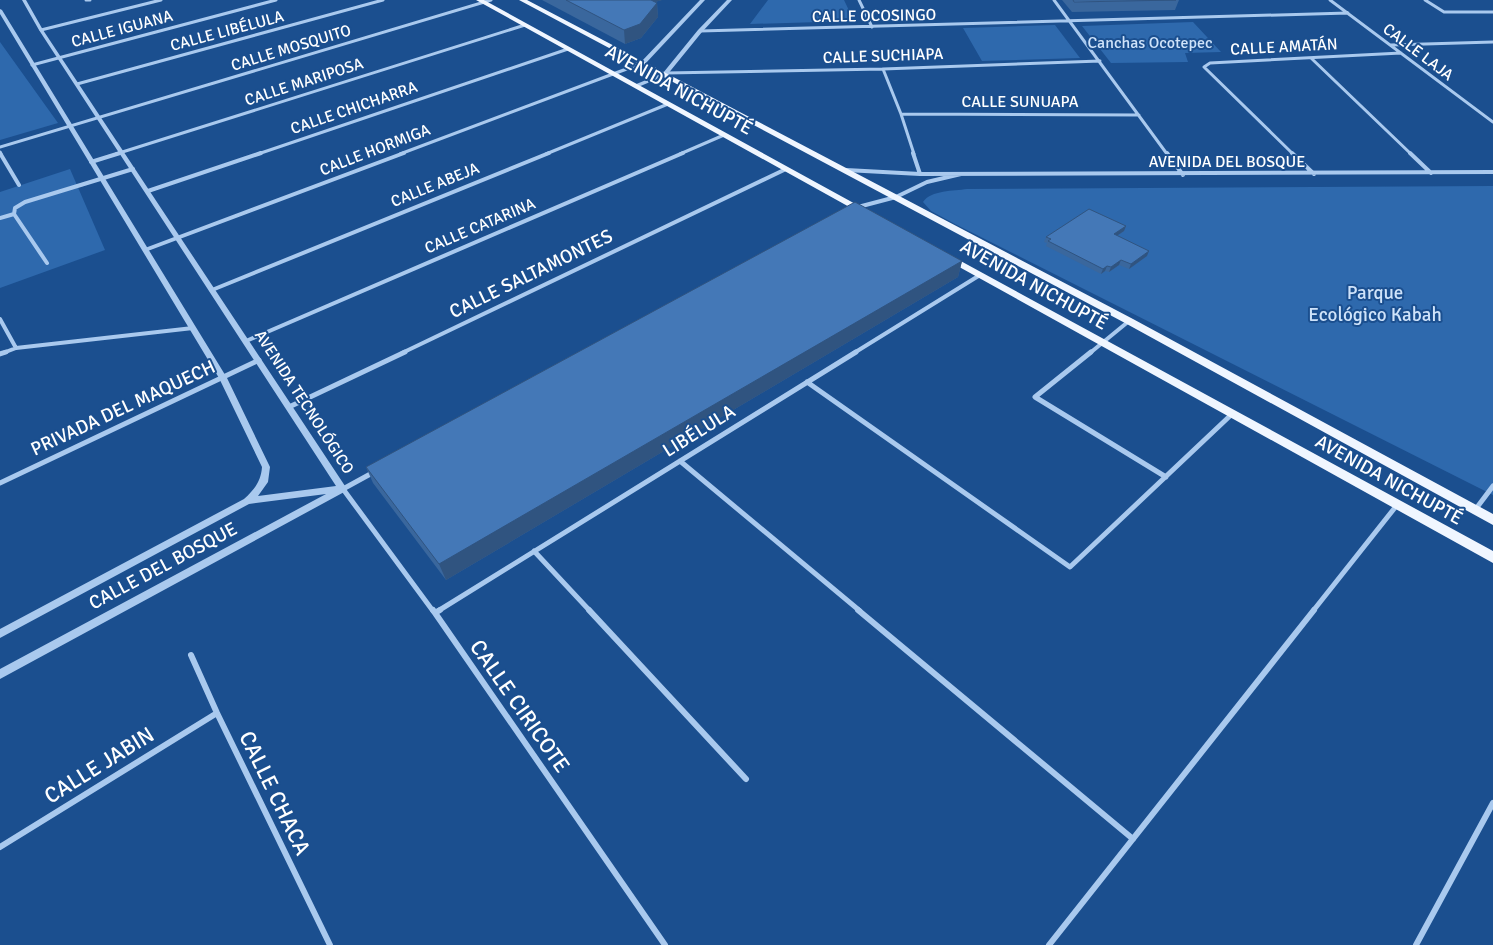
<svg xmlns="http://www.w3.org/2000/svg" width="1493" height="945" font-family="Signika,sans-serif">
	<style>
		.green { fill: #2e69ad }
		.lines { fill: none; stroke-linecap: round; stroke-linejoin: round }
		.minor-far3 { stroke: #a9c9ee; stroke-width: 3 }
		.minor-far2 { stroke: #a9c9ee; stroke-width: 4 }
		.minor-far1 { stroke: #a9c9ee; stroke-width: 5 }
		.minor { stroke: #a9c9ee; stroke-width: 6 }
		.tertiary { fill: #a9c9ee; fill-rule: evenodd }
		.primary { fill: #f0f6ff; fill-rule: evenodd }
		.wall { fill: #3a679d }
		.shaded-wall { fill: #305480 }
		.building { fill: #4478b7; stroke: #305480 }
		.labels { text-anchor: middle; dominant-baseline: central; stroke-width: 4; stroke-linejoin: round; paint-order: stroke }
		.far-street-label { font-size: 16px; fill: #fff; stroke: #1b4f8f }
		.far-park-label { font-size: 16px; fill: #cfe3fa; stroke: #1b4f8f }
		.street-label { font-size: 19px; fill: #fff; stroke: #1b4f8f }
		.park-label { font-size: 19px; fill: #cfe3fa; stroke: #1b4f8f }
		.near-street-label { font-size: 22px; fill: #fff; stroke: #1b4f8f }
	</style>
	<rect width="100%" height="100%" fill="#1b4f8f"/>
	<path class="green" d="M768,0h76l10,21 -104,3z
		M1193,22l28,30 -36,1 3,9 -77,1 -29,-37z
		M1055,25l25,33 -98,3 -19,-33z
		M0,42l58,81 -58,17z
		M70,169l35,81 -105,38v-96z
		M1493,186v309l-538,-271 -24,-13 -8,-9c8,-12 31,-11 44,-13z"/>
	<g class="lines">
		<path class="minor-far3" d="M86,0h4
			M859,0l13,27
			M1054,0l113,154
			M1330,0l163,122
			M1425,0l19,12h49
			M41,30l120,-30
			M700,31l648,-18
			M1391,45l102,-3
			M1311,58l100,96
			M32,65l244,-65
			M883,69l18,45 13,40
			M666,73l217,-4 217,-8
			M77,84l306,-84
			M901,114l238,1
			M0,147l491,-147
			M0,152l1,2
			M116,154l409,-129
			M258,154l310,-105
			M400,154l213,-80
			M546,154l122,-50
			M680,154l44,-19
			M1293,154l-89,-87 6,-4 191,-10"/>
		<path class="minor-far2" d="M0,153l19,32
			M913,153l7,21
			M1167,153l16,22
			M1292,153l22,21
			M1410,153l21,20
			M91,162l29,-9
			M846,170l74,4 573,-2
			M148,191l113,-38
			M858,207l38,-10 31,-15 34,-8
			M0,218l14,-4
			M145,250l259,-97
			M47,263l-33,-49 1,-6 10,-6 108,-33
			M212,290l337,-137
			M0,319l16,29
			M246,341l437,-188
			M3,353l13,-5 177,-20
			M402,353l384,-184
			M854,353l126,-78
			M1090,353l39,-32"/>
		<path class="minor-far1" d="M1091,352l-56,45 131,80
			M0,354l6,-2
			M807,382l263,185 162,-153
			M289,407l116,-55
			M680,461l180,150
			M374,472l-31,17 90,122
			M0,483l259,-123
			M1475,510l18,-24
			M534,551l56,60
			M438,611l418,-259
			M1313,611l84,-106"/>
		<path class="minor" d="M433,610l232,335
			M589,610l157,169
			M858,610l275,229
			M435,613l5,-3
			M191,655l26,58 113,232
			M0,847l217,-134
			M1049,945l265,-335
			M1416,945l77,-142"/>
		<path class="tertiary" d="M22,0h4l17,30 304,459 -1,2 -346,188v-10l326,-175 -77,10 -249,134v-9l244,-130c11,-10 17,-18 18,-32l-43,-89 -219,-364v-5l2,1 225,368 43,89 -2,15 -10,14 78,-10 -297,-456z
			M700,0h5l-60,64 -30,11h-4v-2l30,-11z
			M727,0h5l-30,32 -35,43 -29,12h-4v-2l29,-12 35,-43z"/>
		<path class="primary" d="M476,0h8l386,212 -2,2h-6z
			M519,0h8l606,319 360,195v11l-368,-202z
			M946,253l547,298v12l-550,-305v-4z"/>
	</g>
	<path class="wall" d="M542,0h120l-7,2 2,1 1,14 -17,21 -16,6z
		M1062,0h117l-4,10 -103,2z
		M1126,226l-2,5 -7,5 30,20 -18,13 -10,-4 -10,7 -4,-1 -4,3 -55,-28 1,-3 -3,-1 2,-5z
		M962,261l-4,16 -512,303 -73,-97 -7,-16z"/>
	<path class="shaded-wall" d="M638,0h24l-23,7z
		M657,3l1,14 -17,21 -16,6 -1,-14z
		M1126,226l-2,5 -12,8 2,-5z
		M1149,251l-2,5 -18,13 2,-5z
		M1121,260l-2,5 -10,7 2,-5z
		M962,261l-4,16 -512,303 -7,-16z
		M1107,266l-2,5 -4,3 2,-5z"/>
	<path class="building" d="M566,0h85l6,3 -17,21 -16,6z
		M1073,0h103l-102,2z
		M855,202l107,59 -523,303 -73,-97z
		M1089,209l37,17 -12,8 35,17 -18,13 -10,-4 -10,7 -4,-1 -4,3 -55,-28 3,-2 -5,-2z"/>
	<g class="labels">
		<g class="far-street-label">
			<text transform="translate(874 16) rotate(-1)">CALLE OCOSINGO</text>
			<text transform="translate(122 29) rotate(-15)">CALLE IGUANA</text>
			<text transform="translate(227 31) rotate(-15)">CALLE LIBÉLULA</text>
			<text transform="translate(1284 47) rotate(-3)">CALLE AMATÁN</text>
			<text transform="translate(291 48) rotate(-17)">CALLE MOSQUITO</text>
			<text transform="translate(1418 52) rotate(37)">CALLE LAJA</text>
			<text transform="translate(883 56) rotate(-2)">CALLE SUCHIAPA</text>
			<text transform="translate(304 82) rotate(-18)">CALLE MARIPOSA</text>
			<text x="1020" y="102">CALLE SUNUAPA</text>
			<text transform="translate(354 108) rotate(-19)">CALLE CHICHARRA</text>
			<text transform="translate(375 150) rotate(-21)">CALLE HORMIGA</text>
			<text x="1227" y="162">AVENIDA DEL BOSQUE</text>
			<text transform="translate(435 185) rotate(-22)">CALLE ABEJA</text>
			<text transform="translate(480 226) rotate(-23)">CALLE CATARINA</text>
			<text transform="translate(304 402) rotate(57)">AVENIDA TECNOLÓGICO</text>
		</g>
		<g class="far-park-label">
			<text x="1150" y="43">Canchas Ocotepec</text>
		</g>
		<g class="street-label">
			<text transform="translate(679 90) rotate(29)">AVENIDA NICHUPTÉ</text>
			<text transform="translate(531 274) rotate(-26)">CALLE SALTAMONTES</text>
			<text transform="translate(1034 285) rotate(29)">AVENIDA NICHUPTÉ</text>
			<text transform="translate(123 408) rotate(-25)">PRIVADA DEL MAQUECH</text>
			<text transform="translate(699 431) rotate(-32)">LIBÉLULA</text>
			<text transform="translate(1389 480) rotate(29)">AVENIDA NICHUPTÉ</text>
			<text transform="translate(163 566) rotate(-28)">CALLE DEL BOSQUE</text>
		</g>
		<g class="park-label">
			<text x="1375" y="293">Parque<tspan x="1375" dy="22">Ecológico Kabah</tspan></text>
		</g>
		<g class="near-street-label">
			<text transform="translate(520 706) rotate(55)">CALLE CIRICOTE</text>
			<text transform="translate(99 765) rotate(-32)">CALLE JABIN</text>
			<text transform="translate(275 793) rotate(64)">CALLE CHACA</text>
		</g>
	</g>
</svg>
